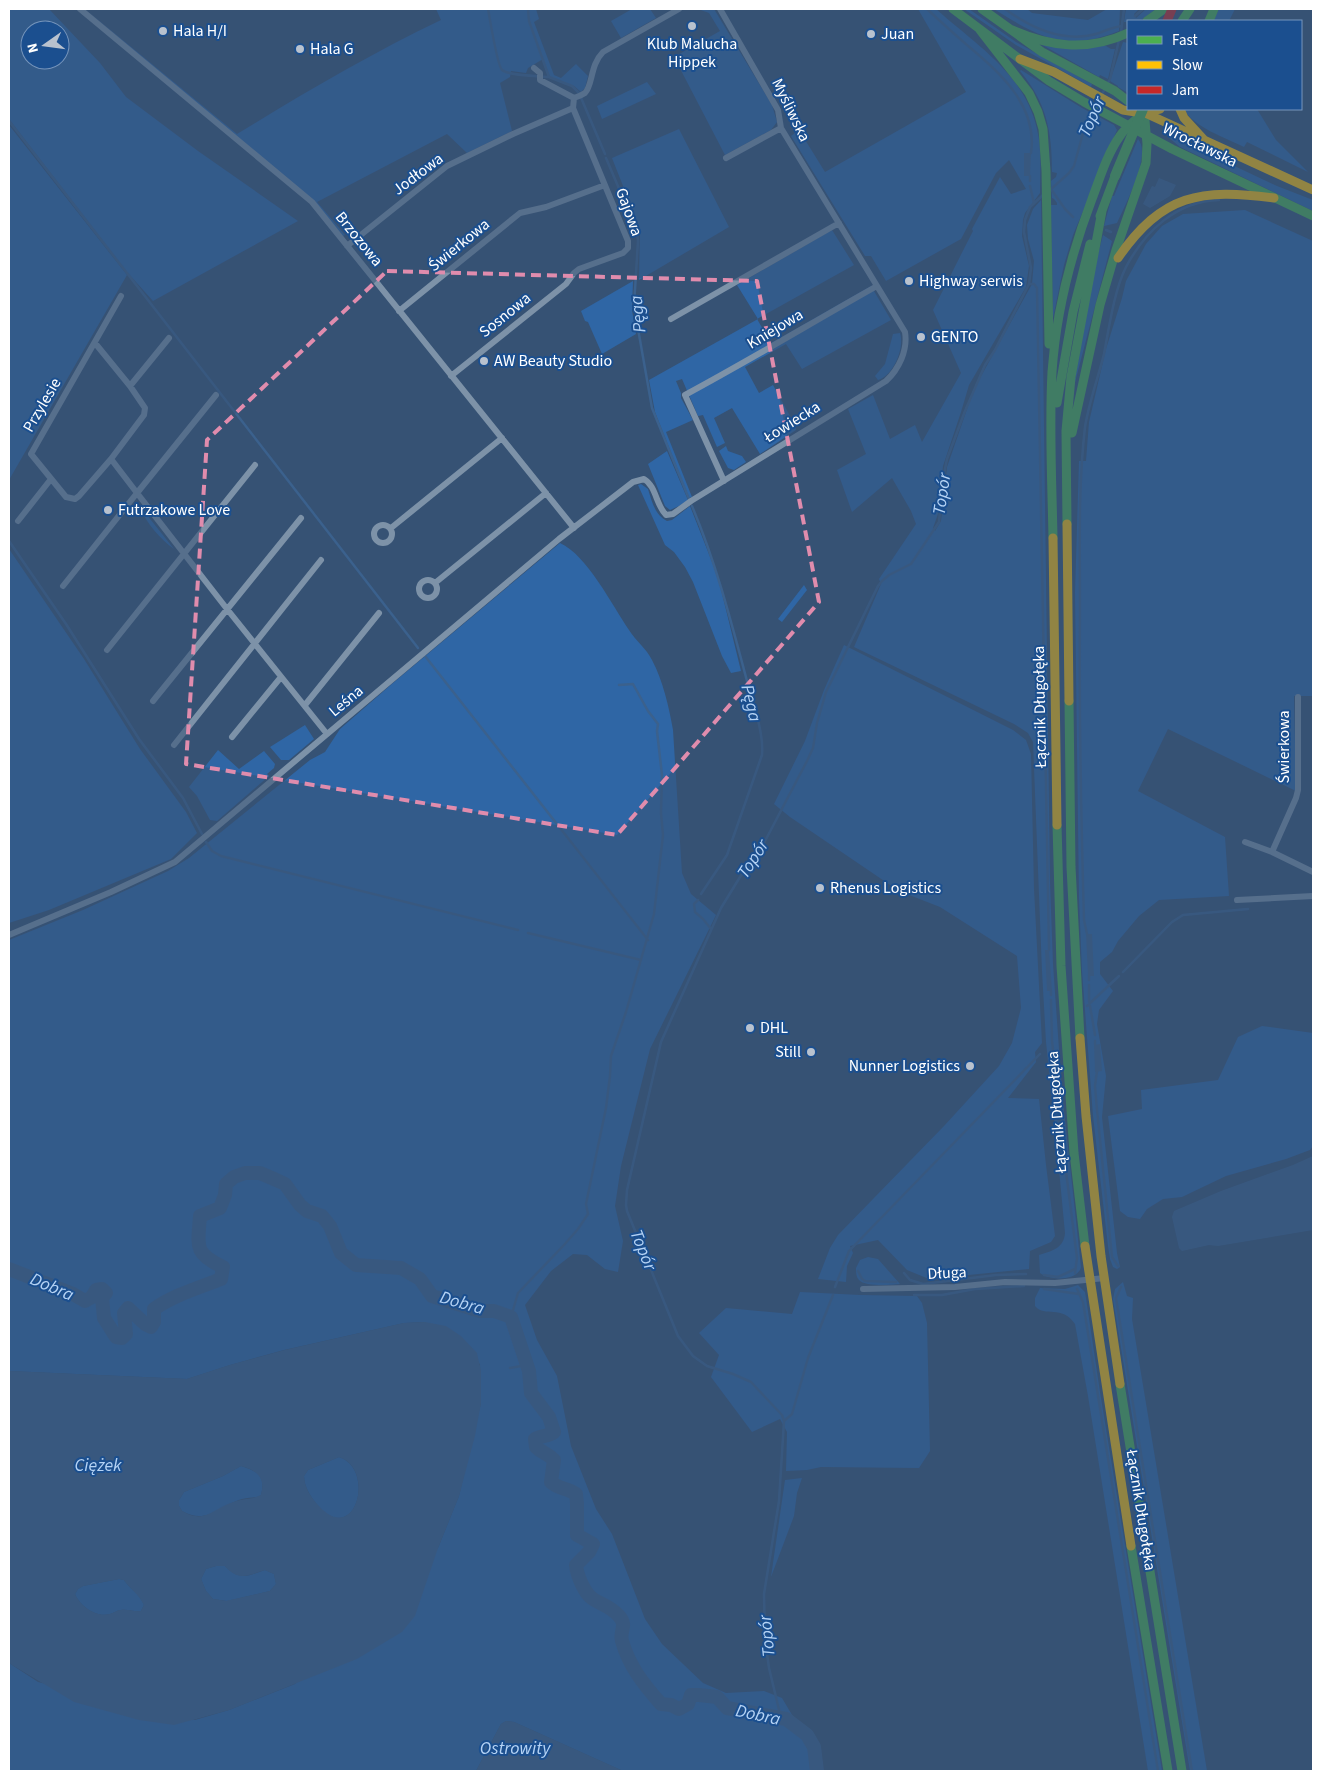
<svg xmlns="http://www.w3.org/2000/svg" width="1322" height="1780" font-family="'Source Sans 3',sans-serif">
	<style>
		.green { fill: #2f66a5; fill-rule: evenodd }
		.water { fill: #3b618d; fill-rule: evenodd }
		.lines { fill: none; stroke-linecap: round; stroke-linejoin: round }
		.stream { stroke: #3b618d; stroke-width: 2.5 }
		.river { stroke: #3b618d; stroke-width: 14 }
		.street { stroke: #7d92a8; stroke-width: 6 }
		.fast { stroke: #4caf50; stroke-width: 9 }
		.slow { stroke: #ffc107; stroke-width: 9 }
		.jam { stroke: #c62828; stroke-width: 9 }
		.fast-bridge { stroke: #4caf50; stroke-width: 10 }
		.marked { fill: none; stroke: #e08cad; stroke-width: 4; stroke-dasharray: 10 6; stroke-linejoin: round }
		.poi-dot { fill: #b9c2ce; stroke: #1b4f8f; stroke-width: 2 }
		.labels { text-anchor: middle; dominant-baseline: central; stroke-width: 4; stroke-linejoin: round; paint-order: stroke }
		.poi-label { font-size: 16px; fill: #fff; stroke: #1b4f8f; text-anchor: start }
		.street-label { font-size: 16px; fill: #fff; stroke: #1b4f8f }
		.water-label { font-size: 18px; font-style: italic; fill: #b5d3f5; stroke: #1b4f8f }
	</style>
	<rect width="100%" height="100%" fill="#365274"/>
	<path class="green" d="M9,9h40l51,54 26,34 72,54 100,70 -145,80 -26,-29 -118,-153zM30,30h30v30h-30z
		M85,9l152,125c67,-41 133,-80 204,-114l-5,-11h100l3,10 -5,3 20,53 7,3 15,-14 12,12 -3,12 -4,4 -7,-6 -24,-9 -7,-18 -15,9 -2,5 -15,-2 -1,6 -10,6 12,48 -45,22 -20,-19 -130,68 28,33 -2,1 -29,-34z
		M632,9h18l6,9 -35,20 -10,-17z
		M698,9h16l58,96 5,17 -6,8 -46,25 -51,-98 46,-26 -11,-18z
		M918,9h18c39,35 89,65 101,120 5,20 3,43 3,64l-15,20 -2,7 -1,16 7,30 -3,21 -57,98 -8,27 -18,54 -5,48 -5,14 2,3 6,-10 6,-54 27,-78 58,-105 2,-23 -6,-22 -1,-14 6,-16 8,-9 9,682 3,82 9,128 19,175c-3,14 -31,14 -41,6l-1,-18c13,-4 25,-7 26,-22l-7,-74c4,-13 2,-27 -4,-39l-8,-78 -4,-71 -9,-229 -5,-9 -14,-9 -160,-77 27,-63 -2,-5 37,-55 -5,-13 -19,-33 -40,34 -15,-42 29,-16 -18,-45 25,-14 17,44 25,-14 7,17 39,-69 -28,-63 40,-79 -1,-2 28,-52 11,17 15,-5 -17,-29 -13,13 -35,66 -75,42 -15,-25h-6l-74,-120 8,-6 26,42 141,-80z
		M964,9h5l47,33 76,42 -1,3 -75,-42z
		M994,9h33l5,4 56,7 19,-11h13l-1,22c-53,21 -79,7 -125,-22z
		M1126,9h13l-5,5 2,4 10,-9h10l-16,12h-12l-1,7 -1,-6h-2z
		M1219,9h16l-6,12h-16z
		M1123,42l5,1v50l-10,-6v-1l-8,-5z
		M1039,43l67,3 5,3h4l-7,30 -8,-4 -1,2z
		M1021,70l61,38 32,17 3,5 -44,105 -9,30 -11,53 -2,-113h6v-2l-3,-4 -2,-1 -1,-17 5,-4 1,-4 -5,-1c0,-40 -5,-69 -32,-101z
		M647,82l9,12 -54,25 -5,-13z
		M1184,109h73l19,31 32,32 -61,-30 -3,5c-18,-9 -51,-20 -60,-38z
		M9,125l118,150 -118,205z
		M679,129l50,98 -90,53 1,-51 -28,-71z
		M1169,135l108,51 36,14v11l-133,-64 -12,-10z
		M1138,139c14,16 -13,66 -21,84l-13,3 8,-30h2z
		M1245,210l68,31v455h-19l2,95 -128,-62 -30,62 87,46 4,59 -70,4 -20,16 -21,25 -6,11 -12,10v12l13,17 -14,19 -2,14 9,52 -4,41 15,136 3,14 -3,2 -4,-2 -3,-8 -2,-13 -15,-130 -11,-145 -3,-72 -4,-306 4,-132h7l3,-39 17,-73 16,-51 4,-17 20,-37 16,-18 21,-12z
		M832,230l22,35 -97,54 14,24 100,-57 20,34 -89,49 -16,-25 -41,23 14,26 14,-8 22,40 1,5 -36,24 -28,-46 -18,10 11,25 -8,4 -14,-32 -5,1 -16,-37 -6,2 5,12v5l12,22 -27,12 26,65 -3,1 -34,-86 -6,-32 109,-61 -21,-34z
		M1103,235l9,6 -39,149 20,-116z
		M633,281l-1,29 4,24 -34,20 -14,-32 -3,-1 -4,-10z
		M900,333c5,15 -7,43 -22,47l-3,-4 10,-12 8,-30z
		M726,446l2,5 14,5 4,6 -12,8 -6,-2 -9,-17z
		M667,451l21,49 -9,6 -9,4 -5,-4 -17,-42z
		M641,484l7,5c4,13 7,26 19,32l5,-1 18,-14 28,71 23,94 -10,2 -9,-17 -29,-74 -8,-15 -11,-15 -9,-7 -27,-60z
		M139,505l35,44c-15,-11 -28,-26 -35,-44z
		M560,543c27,12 52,62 69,87 7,11 17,18 23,30 11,21 17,47 21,70l9,143 9,21 25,21 -66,134 -29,117 -6,40 8,35 -5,31 -13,-3 -18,-14 -14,-1 -22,17 -26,34 12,35 20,36 14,70 25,63 16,25 33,85 17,25 41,39 23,10 38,-2 18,7 13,22 2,10 6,7 8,17v17h-188l-109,-49 -8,-1 -5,3 -25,47h-467v-108l29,19 157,38 34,-10 66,-26 143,-136 21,-52 22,-93 -1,-39 -55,-42 -21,1 -120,27 -54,15 -43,14 -178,-8v-431l74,-30 85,-39 21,-13 121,-98 15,-8 15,-23 53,-46z
		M9,549l75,110 56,90 46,63 11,21 -26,26 -122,51 -40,13z
		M804,585l3,5 -25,32 -4,-3z
		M844,645l169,85 13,10 5,14 3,135 8,154 -7,9 1,10 -28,36 31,1 7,66 9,71 -4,6 -21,9 -1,18 -100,10 -22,-9 -29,-30 -28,6 3,7 -6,13 -1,16 -28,-3 12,-31 8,-13 106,-109 55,-60 13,-23 9,-35 -4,-52 -77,-49 -41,-16 -109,-74 -16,-13 31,-63 19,-51z
		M305,725l9,14 -25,21h-8l-11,-13z
		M218,750l21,19 25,-18 11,13 -1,4 -7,6 2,2 -52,45 -7,-1 -13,-24 -8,-9z
		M1262,1026l51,7v113l-3,4 -24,9 -60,17 -44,21 -19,2 -16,10 -7,10 -12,-2 -8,-6 -12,-95 34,-7 -1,-19 77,-10 20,-43z
		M868,1257l10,2 22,25c-9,1 -35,3 -41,-4 -3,-3 -3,-8 -3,-12l4,-8z
		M1123,1282l4,14 6,2 -1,21 75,452h-17l-77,-472 2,-10z
		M1078,1285l7,7 1,6 14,94 62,379h-14l-60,-375 -13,-72c-13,-20 -30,-6 -40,-18v-8l5,-10 25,1z
		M800,1292l60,3 57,1 5,7 5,20 3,128 -11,17 -98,-1 -14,3 -21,1 1,-39 -7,-13 -28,13 -41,-55 8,-22 -20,-22 27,-25 66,6z
		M339,1457c37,12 17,90 -21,49 -7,-9 -14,-19 -14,-30l4,-6z
		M241,1466c17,5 25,11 20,29 -7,4 -12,2 -19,4 -24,7 -35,26 -60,12l-3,-5v-6l5,-8 39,-16z
		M802,1478l-5,15 -3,23 -23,61 14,-97z
		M216,1566h9c14,15 23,10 40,4l9,4 2,10 -6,7 -43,10 -14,-2 -7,-8 -5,-12 5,-10z
		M119,1579l5,1c7,10 15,13 20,25l-3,6c-7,1 -13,-2 -20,-1 -4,0 -7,3 -11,4 -14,4 -30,-8 -35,-20l3,-5 5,-3z"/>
	<path class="water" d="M1024,153h7l-1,23h-6z
		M1159,178l17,7 -6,11 -20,12 -7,-4 9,-18 3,1z
		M1086,934h6l2,42h-6z
		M1045,950h4l3,41h-5z
		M1100,1044l2,27 -7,1 -1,-27z
		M1052,1068h6l3,40h-5z
		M1313,1156v74l-95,16 -9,-1 -27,6 -3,-3 -7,-31 2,-6 47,-20 72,-26z
		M425,1322l21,4 15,10 16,17 4,18v32l-6,33 -16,60 -21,52 -23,68 -13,16 -45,27 -128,51 -55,15 -35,-5 -65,-18 -65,-39v-292l178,8 43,-14 55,-15 119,-27zM339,1457c37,11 17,90 -20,49 -8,-8 -15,-19 -15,-30l4,-6zM241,1466c16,4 25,12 20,29 -9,5 -18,3 -27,7 -22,6 -28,23 -52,9l-3,-5v-6l5,-8 39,-16zM216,1566h9c14,16 23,9 40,4l9,4 2,10 -6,7 -44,10 -13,-2 -7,-8 -5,-12 5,-10zM119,1579l5,1c7,10 15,14 20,25l-3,6c-7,1 -13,-2 -20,-1 -4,0 -7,3 -11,4 -14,4 -30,-8 -35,-20l3,-5 5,-3z
		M506,1721l8,1 109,49h-147l25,-47z"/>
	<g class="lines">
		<path class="stream" d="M488,9c2,10 9,56 14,61 7,6 37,6 47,7
			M528,9l1,12 20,56 23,9 7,7 26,61
			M927,9c13,12 26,24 40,36 32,27 71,60 64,108
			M1005,9c26,19 60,35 94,24 8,-3 14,-6 23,-7
			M1135,16l8,-7
			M1121,32l3,-23
			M1101,96l9,-17 9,-39
			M9,121l409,527
			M606,158l31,73 1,10 -4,65 18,102 37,91
			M1030,181v-5
			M1030,186l4,17
			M1051,189l14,20 8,8
			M1050,190l19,-17 5,-7 11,-40 8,-16
			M1106,230l5,2
			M1029,284h5l3,4 12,662
			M692,506c24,57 39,115 55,175 6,22 17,52 15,74l-35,100 -26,39
			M9,541l57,83 73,115 44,59 19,36
			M425,656l223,284
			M206,842l6,9 9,5 297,74
			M698,900l-4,4 1,8 8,7 8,10
			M528,933l113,27
			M1087,934l-3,-14c-3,-103 -5,-206 -4,-310 0,-60 -2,-123 5,-183 4,-25 13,-49 19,-73 5,-26 10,-63 22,-87 19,-36 51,-66 93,-67
			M1123,972l49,-50 11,-7 65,-6
			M1089,976v4
			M1089,985v15l6,35
			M1051,991v4
			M1051,1000l1,41
			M1087,1006l32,-30
			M1052,1041l2,18
			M1095,1041v3
			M1054,1064v4
			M1097,1071l-2,15 2,24 15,147 6,9
			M1058,1108l19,150 -2,15
			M858,1271l4,8 3,2 31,1
			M904,1273l6,7 13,4 73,-9 30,-1
			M1044,1275l14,2 17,-8
			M835,1287l14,-36 191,-197
			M1121,1287l-5,11 76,473
			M1044,1289l35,5
			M1077,1289l6,13 75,469
			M914,1295h28l33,-6 49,-3
			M511,1317l7,-24 46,-48 14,-16 10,-15 -2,-10 20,-96 4,-32 1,-20 15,-44 28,-98 9,-79 -2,-22 1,-38 -5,-44 1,-7 -10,-13 -15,-27 -14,1
			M510,1368l17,-3
			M784,1421l8,-7 16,-56 25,-63
			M781,1718l-12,-50 -4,-29 -1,-45 15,-93 5,-80 -2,-6 -31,-33 -18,-8 -26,-8 -14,-10 -15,-20 -51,-125 -1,-6 1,-15 34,-148 60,-134 19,-31 24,-34 43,-82 6,-13 4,-25 9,-31 52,-106 4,-5 7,-6 22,-11 28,-42 4,-43 4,-20 18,-48 20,-46 10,-15 34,-66 2,-16 -7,-36 1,-12 5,-13 13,-12"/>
		<path class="river" d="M9,1269l64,25 12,7 7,-4 4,-7 6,-1 4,4 -4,5 2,20 12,19 6,1 4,-4 -2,-21 4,-5 17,16 6,3 3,-5v-13c20,-14 44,-21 67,-30l2,-12c-30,-14 -25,-21 -23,-51l20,-8 5,-13 1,-11 8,-7 11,-4h15l14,6 11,5 15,21 7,6 15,5 8,10 11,27 15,12 45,3 19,11 12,17 48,15h14l17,6 18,54 2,22 18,24 5,15c-6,5 -13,3 -19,7l1,8c6,6 11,6 18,13l-3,22c7,7 17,6 25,12l1,9v32l16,9 -4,8 -13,13c1,10 8,28 17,34 9,6 17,7 26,17 9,10 0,15 3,25 7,25 22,44 39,63l10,1 8,4 9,-5 3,-9h8l18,2 10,11 59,11 21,16 7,12 3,24"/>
		<path class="street" d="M80,9l232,193 262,326
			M534,68l6,5v7l34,18c3,-1 8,-3 11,-5 8,-8 5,-28 18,-41l76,-43
			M726,158l55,-30
			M347,246l100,-80 66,-32 60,-26
			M121,296l-90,158 35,43 9,2 4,-3 32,-37 26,34 79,-98
			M399,311l121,-98 26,-6 59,-22
			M671,319l168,-96
			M95,343l35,43 15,22 -1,7 -33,44
			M451,376l115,-92 8,-11 5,-4 44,-16 5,-5v-7l-55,-133 1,-10
			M130,386l39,-48
			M724,481l-39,-86c65,-35 128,-73 192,-109
			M18,521l33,-42
			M374 534a9 9 0 1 1 18 0a9 9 0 1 1-18 0Z
			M391,528l111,-90
			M419 589a9 9 0 1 1 18 0a9 9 0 1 1-18 0Z
			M435,583l111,-90
			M63,586l74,-93 90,116 100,125
			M107,650l148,-185
			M153,701l148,-183
			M305,705l74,-92
			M232,737l49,-60
			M174,745l147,-185
			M1245,842l27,10 41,20
			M1272,852l24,-54 2,-8v-93
			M1237,900l76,-4
			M9,935l102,-43 64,-30 384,-323 74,-57 11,-3c12,7 12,26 22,36l7,-1 18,-13 195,-120c13,-12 22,-31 19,-49l-124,-204 -3,-18 -58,-101
			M863,1289l92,-2 50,-5 50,1 50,-5"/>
		<path class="fast" d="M953,9l96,72 35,21 88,47 141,67
			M982,9l60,43 73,39 13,10
			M1147,21l17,-12
			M1182,21l8,-12
			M1209,21l5,-12
			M1010,29c40,18 77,23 118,4
			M980,30l49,63 9,19 5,17 3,42 3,173
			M1100,216l15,-40
			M1057,403l16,-91 17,-68
			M1072,433l28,-128 16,-55 30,-87 1,-19 -3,-35
			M1067,524l-1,-93 5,-54 31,-166
			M1053,538c-1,-55 -4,-111 -1,-166 4,-60 19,-118 40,-173 8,-21 15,-45 28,-63 5,-8 13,-14 21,-21
			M1069,701l2,166 9,171
			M1057,825l4,141 13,187 11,93
			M1120,1384l62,387
			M1131,1546l37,225"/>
		<path class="slow" d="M1020,59l34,13 69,38 19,3 18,-4
			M1180,109l4,9 22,24
			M1143,112l170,78
			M1118,258c44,-64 83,-70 156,-60
			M1067,524l2,177
			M1053,538l4,287
			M1080,1038l6,78 15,140 19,128
			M1085,1246l46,300"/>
		<path class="jam" d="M1167,21l5,-12"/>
		<path class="fast-bridge" d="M1115,176l28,-67"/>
	</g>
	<path d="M0 0H1322V1780H0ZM387,271l370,10 62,321 -202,233 -431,-71 21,-324z" fill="#365274" fill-opacity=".55" fill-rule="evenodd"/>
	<path class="marked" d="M387,271l370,10 62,321 -202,233 -431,-71 21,-324z"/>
	<g class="poi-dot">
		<circle cx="692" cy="26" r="5"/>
		<circle cx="163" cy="31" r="5"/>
		<circle cx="871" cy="34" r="5"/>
		<circle cx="300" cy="49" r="5"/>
		<circle cx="909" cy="281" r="5"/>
		<circle cx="921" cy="337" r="5"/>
		<circle cx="484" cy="361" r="5"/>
		<circle cx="108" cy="510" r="5"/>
		<circle cx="820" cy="888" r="5"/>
		<circle cx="750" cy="1028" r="5"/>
		<circle cx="811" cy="1052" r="5"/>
		<circle cx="970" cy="1066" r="5"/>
	</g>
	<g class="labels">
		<g class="poi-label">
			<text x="173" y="31">Hala H/I</text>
			<text x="881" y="34">Juan</text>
			<text x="692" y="44" text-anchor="middle">Klub Malucha<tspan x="692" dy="18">Hippek</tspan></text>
			<text x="310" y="49">Hala G</text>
			<text x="919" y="281">Highway serwis</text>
			<text x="931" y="337">GENTO</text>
			<text x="494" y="361">AW Beauty Studio</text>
			<text x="118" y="510">Futrzakowe Love</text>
			<text x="830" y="888">Rhenus Logistics</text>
			<text x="760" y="1028">DHL</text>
			<text x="801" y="1052" text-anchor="end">Still</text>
			<text x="960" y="1066" text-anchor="end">Nunner Logistics</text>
		</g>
		<g class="street-label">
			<text transform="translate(791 110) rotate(64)">Myśliwska</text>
			<text transform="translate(1200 145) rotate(26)">Wrocławska</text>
			<text transform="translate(418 174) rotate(-37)">Jodłowa</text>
			<text transform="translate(629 212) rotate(70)">Gajowa</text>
			<text transform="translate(359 239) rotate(51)">Brzozowa</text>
			<text transform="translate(459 245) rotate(-39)">Świerkowa</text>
			<text transform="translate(505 315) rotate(-39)">Sosnowa</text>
			<text transform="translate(775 329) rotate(-31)">Kniejowa</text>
			<text transform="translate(42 405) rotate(-60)">Przylesie</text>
			<text transform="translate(792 422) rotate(-32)">Łowiecka</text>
			<text transform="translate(346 701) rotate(-40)">Leśna</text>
			<text transform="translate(1040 707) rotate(-91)">Łącznik Długołęka</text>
			<text transform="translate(1284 747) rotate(-90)">Świerkowa</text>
			<text transform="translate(1057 1112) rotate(-94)">Łącznik Długołęka</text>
			<text transform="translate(947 1273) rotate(-3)">Długa</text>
			<text transform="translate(1141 1510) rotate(81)">Łącznik Długołęka</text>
		</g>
		<g class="water-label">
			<text transform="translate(1092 117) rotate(-66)">Topór</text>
			<text transform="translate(638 314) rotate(-96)">Pęga</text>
			<text transform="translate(942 494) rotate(-82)">Topór</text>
			<text transform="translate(751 703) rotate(76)">Pęga</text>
			<text transform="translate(753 859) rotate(-57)">Topór</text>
			<text transform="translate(643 1250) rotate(68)">Topór</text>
			<text transform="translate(52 1287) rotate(23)">Dobra</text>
			<text transform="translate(462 1303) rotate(16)">Dobra</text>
			<text x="98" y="1465">Ciężek</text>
			<text transform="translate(767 1636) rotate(-96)">Topór</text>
			<text transform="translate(758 1715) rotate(12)">Dobra</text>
			<text x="515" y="1748">Ostrowity</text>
		</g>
	</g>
	<rect width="1322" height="1780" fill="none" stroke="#ffffff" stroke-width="20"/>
	<rect x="1127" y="20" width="175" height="90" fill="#1b4f8f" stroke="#7695bc"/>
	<rect x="1137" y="36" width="25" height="8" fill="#4caf50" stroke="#7695bc"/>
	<text x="1172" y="45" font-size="15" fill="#ffffff">Fast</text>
	<rect x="1137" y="61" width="25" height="8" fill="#ffc107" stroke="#7695bc"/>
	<text x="1172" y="70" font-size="15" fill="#ffffff">Slow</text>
	<rect x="1137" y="86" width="25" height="8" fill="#c62828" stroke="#7695bc"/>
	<text x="1172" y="95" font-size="15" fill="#ffffff">Jam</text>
	<g transform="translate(45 45) rotate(256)"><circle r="24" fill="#1b4f8f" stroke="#7695bc"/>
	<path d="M0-4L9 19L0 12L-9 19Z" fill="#b9c2ce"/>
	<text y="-8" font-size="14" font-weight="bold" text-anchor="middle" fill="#ffffff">N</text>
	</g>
</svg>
